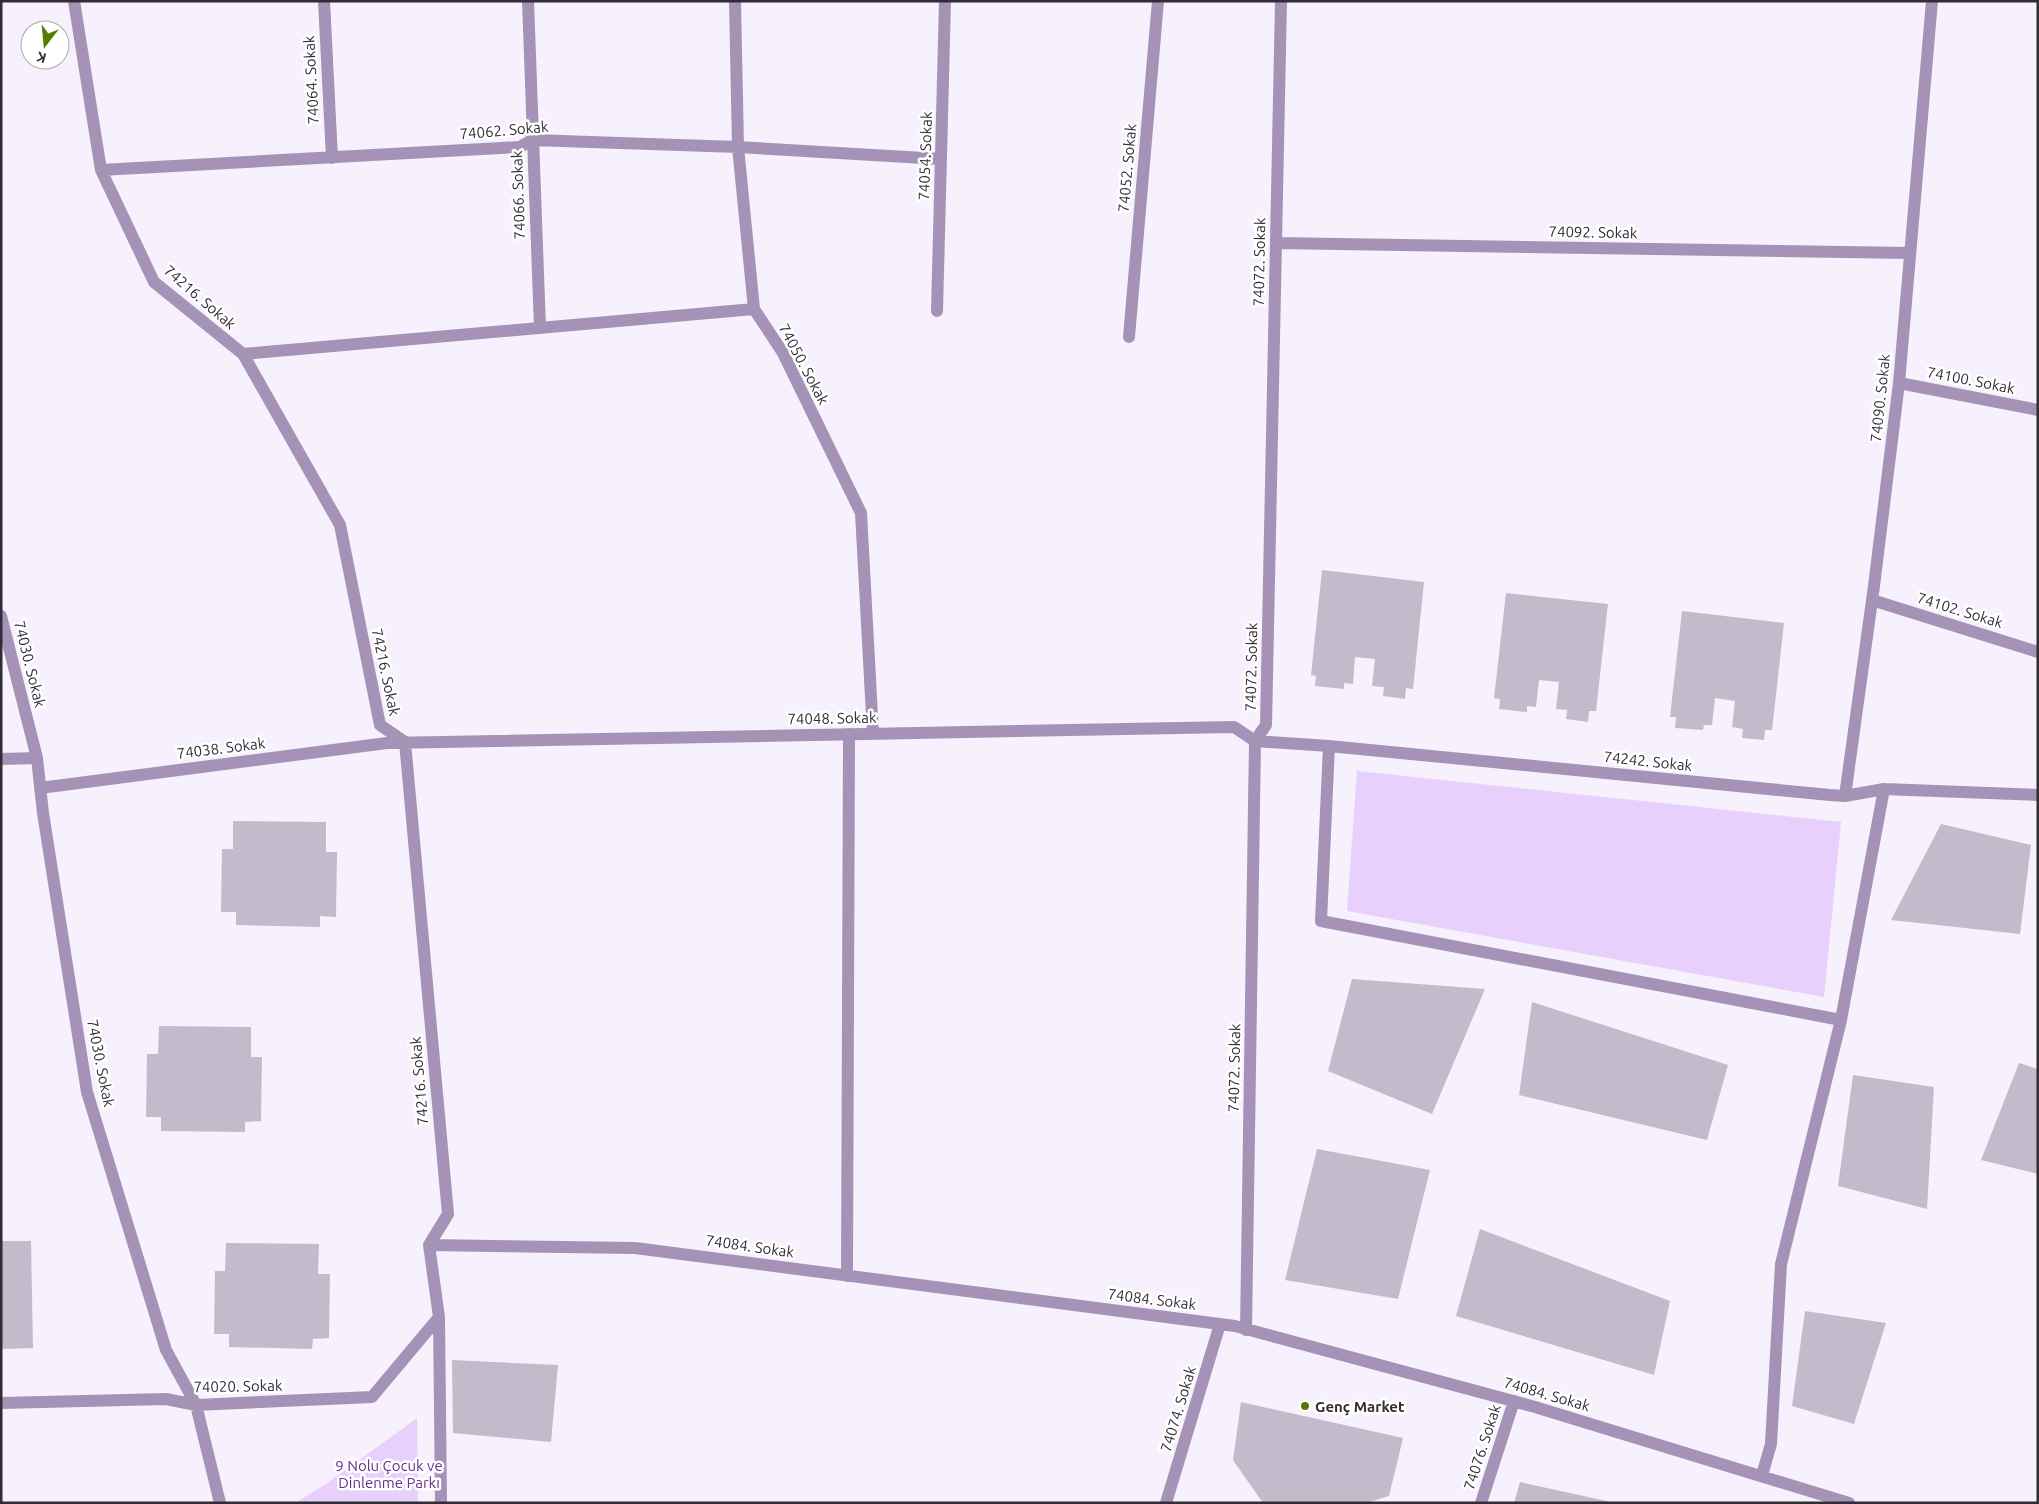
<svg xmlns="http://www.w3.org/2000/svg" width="2039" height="1504" font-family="Ubuntu,sans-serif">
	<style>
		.green { fill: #e7d0fb }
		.building { fill: #c3bbcb }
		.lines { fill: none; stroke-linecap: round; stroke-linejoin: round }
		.street { stroke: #a592b7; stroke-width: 12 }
		.poi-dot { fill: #547d00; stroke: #fff; stroke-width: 2 }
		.labels { text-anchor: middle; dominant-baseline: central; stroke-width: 5; stroke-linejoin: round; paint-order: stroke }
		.street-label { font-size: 15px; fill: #312d34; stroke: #fff }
		.poi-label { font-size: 15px; font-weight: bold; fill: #312d34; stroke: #fff; text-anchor: start }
		.park-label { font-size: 15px; fill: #692e90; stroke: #fff }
	</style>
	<rect width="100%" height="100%" fill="#f7f0fd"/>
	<path class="green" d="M1357,771l484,51 -17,175 -477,-86z
		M417,1418l1,85h-123l31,-19z"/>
	<path class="building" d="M1322,570l102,12 -11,107 -7,-1 -1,11 -22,-3 1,-9 -12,-1 3,-27 -20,-2 -2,27 -9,-1v6l-29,-3 1,-10 -5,-1z
		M1506,593l102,11 -12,107h-7l-1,11 -22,-3 1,-9 -11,-1 3,-27 -20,-2 -3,27 -9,-1v6l-28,-3 1,-10 -6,-1z
		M1682,611l102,12 -12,107h-7l-1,10 -22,-2 1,-9 -11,-2 3,-26 -20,-3 -3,27h-8l-1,5 -28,-2 1,-11h-6z
		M233,821l93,1v30h11l-1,65 -16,-1v11l-84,-2v-13h-15l1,-63h11z
		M1941,824l90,21 -11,89 -129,-14z
		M1352,979l133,10 -53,125 -104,-43z
		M1532,1002l196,63 -21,75 -188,-45z
		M159,1026l92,1v30h11l-1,64 -16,1v10l-84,-1v-14h-15l1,-63h11z
		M2019,1063l19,6v105l-57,-14z
		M1853,1075l81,12 -7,122 -89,-23z
		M1317,1149l113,21 -32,129 -113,-19z
		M1480,1229l190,72 -16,74 -198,-59z
		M1,1241h30l2,107 -32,1z
		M226,1243l93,1 -1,30h12l-1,64 -16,1 -1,10 -83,-2v-13h-15l1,-63h10z
		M1805,1311l81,12 -32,101 -62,-18z
		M452,1360l106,5 -7,77 -98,-9z
		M1241,1402l162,36 -14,58 -23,7h-103l-30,-43z
		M1520,1482l91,20v1h-97z"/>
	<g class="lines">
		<path class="street" d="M74,1l27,169 53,112 89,72 97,171 40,200 25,17 43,472 -19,31 10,72 2,186
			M324,1l8,157
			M528,1l12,327
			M735,1l3,146 16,162 29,44 78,160 12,221
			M101,170l419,-23 12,-7 206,7 203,12
			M1276,243l634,10
			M937,311l8,-310
			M1129,337l29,-336
			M243,354l511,-45
			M1899,383l139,27
			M1872,600l166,52
			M1,616l36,142 6,55 44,279 79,258 30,55 24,98
			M1329,746l-8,175 520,99
			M1,759l36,-1
			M40,788l347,-45 847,-16 21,14 74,5 501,49 15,1 39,-7 154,6
			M1845,796l29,-210 25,-203 33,-382
			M429,1245l206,3 600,78 300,81 314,96
			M847,1276l2,-542
			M1246,1330l9,-589 11,-16 15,-724
			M1,1403l165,-4 30,6 176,-8 67,-80
			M1762,1475l9,-31 10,-180 60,-244 43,-231
			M1166,1503l54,-179
			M1481,1503l33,-102"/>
	</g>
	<circle class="poi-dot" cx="1305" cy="1406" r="5"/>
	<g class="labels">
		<g class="street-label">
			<text transform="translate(311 80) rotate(-93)">74064. Sokak</text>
			<text transform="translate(504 130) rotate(-5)">74062. Sokak</text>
			<text transform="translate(925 156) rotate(-88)">74054. Sokak</text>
			<text transform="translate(1127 168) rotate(-85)">74052. Sokak</text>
			<text transform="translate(518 195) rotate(-92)">74066. Sokak</text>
			<text transform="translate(1593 232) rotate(1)">74092. Sokak</text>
			<text transform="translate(1259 262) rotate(-89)">74072. Sokak</text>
			<text transform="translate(200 297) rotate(41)">74216. Sokak</text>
			<text transform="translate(804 364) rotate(62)">74050. Sokak</text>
			<text transform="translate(1971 380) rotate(11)">74100. Sokak</text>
			<text transform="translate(1880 398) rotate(-84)">74090. Sokak</text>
			<text transform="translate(1960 610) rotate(17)">74102. Sokak</text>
			<text transform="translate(30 664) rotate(76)">74030. Sokak</text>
			<text transform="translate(1251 667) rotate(-89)">74072. Sokak</text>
			<text transform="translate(386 672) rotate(78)">74216. Sokak</text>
			<text transform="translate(832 718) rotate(-1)">74048. Sokak</text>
			<text transform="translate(221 748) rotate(-7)">74038. Sokak</text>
			<text transform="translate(1648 761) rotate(6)">74242. Sokak</text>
			<text transform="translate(101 1063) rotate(79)">74030. Sokak</text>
			<text transform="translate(1234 1068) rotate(-89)">74072. Sokak</text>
			<text transform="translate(419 1081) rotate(-95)">74216. Sokak</text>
			<text transform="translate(750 1246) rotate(8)">74084. Sokak</text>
			<text transform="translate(1152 1299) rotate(7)">74084. Sokak</text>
			<text transform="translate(238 1386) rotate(-1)">74020. Sokak</text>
			<text transform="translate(1547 1394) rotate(16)">74084. Sokak</text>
			<text transform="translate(1178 1409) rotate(-73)">74074. Sokak</text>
			<text transform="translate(1482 1447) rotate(-72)">74076. Sokak</text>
		</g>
		<g class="poi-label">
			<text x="1315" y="1406">Genç Market</text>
		</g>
		<g class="park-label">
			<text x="389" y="1465">9 Nolu Çocuk ve<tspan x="389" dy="17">Dinlenme Parkı</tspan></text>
		</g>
	</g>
	<rect width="2039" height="1504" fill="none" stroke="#312d34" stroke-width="5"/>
	<g transform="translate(45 45) rotate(196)"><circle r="24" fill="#ffffff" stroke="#adabae"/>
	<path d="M0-4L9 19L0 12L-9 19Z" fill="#547d00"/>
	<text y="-8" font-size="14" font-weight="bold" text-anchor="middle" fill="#312d34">K</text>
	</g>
</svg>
